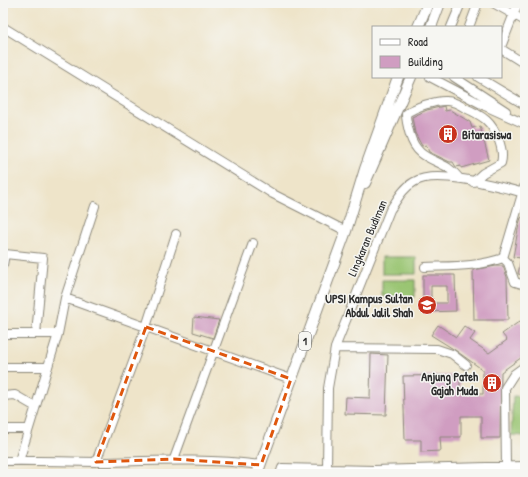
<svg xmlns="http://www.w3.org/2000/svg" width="528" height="477" font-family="'Patrick Hand',sans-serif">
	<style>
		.green { fill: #9ac572; stroke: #62784e }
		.building { fill: #d09dc1; fill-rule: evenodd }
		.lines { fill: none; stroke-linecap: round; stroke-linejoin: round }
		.minor-casing { stroke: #8c887a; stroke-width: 10 }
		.major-casing { stroke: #8c887a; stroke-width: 12 }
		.minor { stroke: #fff; stroke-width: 8 }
		.major { stroke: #fff; stroke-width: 10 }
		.marked { fill: none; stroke: #df570e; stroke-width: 3; stroke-dasharray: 8 5; stroke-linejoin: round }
		.labels { text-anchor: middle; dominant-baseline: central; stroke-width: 3; stroke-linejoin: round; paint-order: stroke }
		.shield { fill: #f6f6f2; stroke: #686867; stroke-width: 1 }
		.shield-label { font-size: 11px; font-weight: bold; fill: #2b2b2b }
		.poi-label { font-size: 12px; font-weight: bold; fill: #2b2b2b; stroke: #f6f6f2; text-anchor: end }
		.street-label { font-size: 12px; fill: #2b2b2b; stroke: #f6f6f2 }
	</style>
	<rect width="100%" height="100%" fill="#f6f6f2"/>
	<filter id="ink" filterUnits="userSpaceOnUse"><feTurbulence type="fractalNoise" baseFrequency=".025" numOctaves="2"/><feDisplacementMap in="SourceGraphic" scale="8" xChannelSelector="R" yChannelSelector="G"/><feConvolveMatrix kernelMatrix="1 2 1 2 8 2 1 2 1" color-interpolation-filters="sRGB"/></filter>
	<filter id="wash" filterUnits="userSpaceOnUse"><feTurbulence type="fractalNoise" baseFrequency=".012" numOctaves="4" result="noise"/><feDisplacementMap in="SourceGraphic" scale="16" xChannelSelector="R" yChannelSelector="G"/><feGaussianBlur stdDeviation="0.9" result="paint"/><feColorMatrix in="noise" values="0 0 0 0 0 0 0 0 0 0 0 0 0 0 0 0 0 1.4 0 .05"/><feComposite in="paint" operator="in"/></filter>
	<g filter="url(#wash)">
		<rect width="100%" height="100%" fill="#eee4c9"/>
		<path class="green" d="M382,257h34v17h-34z
			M382,280h33v17l-33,-1z
			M513,396l12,1v39l-14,-1z"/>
		<g id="blocks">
			<path class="building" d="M444,106l1,5 5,-1 20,12 2,6 8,-2 9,34 -28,8v-2l-5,1 -3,-5h-3l-21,-10 -3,-7 -4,1 -7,-13 -3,-16 15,-7z
				M525,215v60l-7,-1 3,-16 -8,-1 6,-33 2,-6z
				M496,266h7l4,11 1,43h-34l-1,-50z
				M423,275h32l1,36 -33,1zM431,286h16v17h-16z
				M194,317l25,3 -6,18 -20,-6z
				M520,321l5,7v27l-24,17 -1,66h-19v-22h-20v21h-21l1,14 -20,1v-12h-16l-2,-64 57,-1v19h23v-24l-28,-20 -24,-15 7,-10 18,12 8,-11 11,7 -5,7 19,13 18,-13 -5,-6z
				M371,354l17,1 -2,60 -41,-1 1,-17 24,1z"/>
		</g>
	</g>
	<g filter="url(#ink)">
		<use href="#blocks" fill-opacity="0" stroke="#8c887a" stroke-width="1"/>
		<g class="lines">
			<defs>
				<path id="minor" d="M493,3l32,18
					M3,27l270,167 73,37
					M451,27l10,-24
					M469,27l9,-24
					M501,47l17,-44
					M501,49l24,15
					M430,77l55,29 40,18
					M454,77l52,34
					M478,77l47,28
					M460,179c-17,-23 -41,-14 -50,-44 -2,-7 -4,-14 -4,-21 8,-7 31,-14 41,-13 6,0 13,4 18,7 7,3 15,7 21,12 10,9 19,30 15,43l-18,10 -10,9
					M525,193c-25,-6 -89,-25 -111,-11 -11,6 -17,18 -24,28l-55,138 -7,40 -1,81 47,1 151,-4
					M503,258l5,5 7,19 10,3
					M3,265l2,-11 38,4 -7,76
					M425,267c25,-1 54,0 78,-9l22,-74
					M65,298l226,81
					M3,334h55
					M335,348l102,1 15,5 14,11
					M3,367h45
					M3,396l12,-1 19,11
					M3,429h24
					M174,459l79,-216
					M3,461c31,-1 63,1 94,1 55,-1 109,-4 164,3
					M19,461l39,-127 7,-36 30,-92
					M96,462l50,-135 30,-93
					M506,467l-1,-79 9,-14 11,-8
					M280,474l2,-6 45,1"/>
				<path id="major" d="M418,27l10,-24
					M431,27l9,-24
					M365,183l46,-106
					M257,474l89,-243 19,-62 33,-92"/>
			</defs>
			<use href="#minor" class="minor-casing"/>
			<use href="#major" class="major-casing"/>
			<use href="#minor" class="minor"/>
			<use href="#major" class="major"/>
		</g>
	</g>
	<path class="marked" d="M146,327l145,52 -30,86 -87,-6 -78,3z"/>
	<defs>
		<symbol id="building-disc" viewBox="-11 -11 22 22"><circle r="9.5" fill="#c8321e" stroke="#f6f6f2"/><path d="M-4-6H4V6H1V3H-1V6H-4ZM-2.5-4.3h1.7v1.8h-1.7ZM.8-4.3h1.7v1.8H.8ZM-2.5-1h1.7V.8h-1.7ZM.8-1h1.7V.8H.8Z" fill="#fff"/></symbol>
		<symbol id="university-disc" viewBox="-11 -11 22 22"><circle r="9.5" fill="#c8321e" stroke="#f6f6f2"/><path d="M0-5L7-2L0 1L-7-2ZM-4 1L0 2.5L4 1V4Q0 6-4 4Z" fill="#fff"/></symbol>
	</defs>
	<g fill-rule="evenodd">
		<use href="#building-disc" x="437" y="123" width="22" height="22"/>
		<use href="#university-disc" x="416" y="294" width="22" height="22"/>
		<use href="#building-disc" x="481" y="372" width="22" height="22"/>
	</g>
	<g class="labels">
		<rect class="shield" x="299" y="332" width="12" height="18" rx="3"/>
		<g class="shield-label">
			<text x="305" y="341">1</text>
		</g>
		<g class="poi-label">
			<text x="462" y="134" text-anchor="start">Bitarasiswa</text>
			<text x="413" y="298">UPSI Kampus Sultan<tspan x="413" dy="14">Abdul Jalil Shah</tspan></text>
			<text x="478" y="376">Anjung Pateh<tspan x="478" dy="14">Gajah Muda</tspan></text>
		</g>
		<g class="street-label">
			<text transform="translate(367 238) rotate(-67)">Lingkaran Budiman</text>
		</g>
	</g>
	<rect width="528" height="477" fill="none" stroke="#f6f6f2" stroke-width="16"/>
	<rect x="372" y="26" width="130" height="52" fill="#f6f6f2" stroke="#a5a5a2"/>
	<rect x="380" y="39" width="20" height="6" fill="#ffffff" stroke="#a5a5a2"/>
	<text x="408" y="46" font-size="12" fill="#2b2b2b">Road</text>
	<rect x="380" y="56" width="20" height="12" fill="#d09dc1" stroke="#a5a5a2"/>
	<text x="408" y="66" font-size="12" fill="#2b2b2b">Building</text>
</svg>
